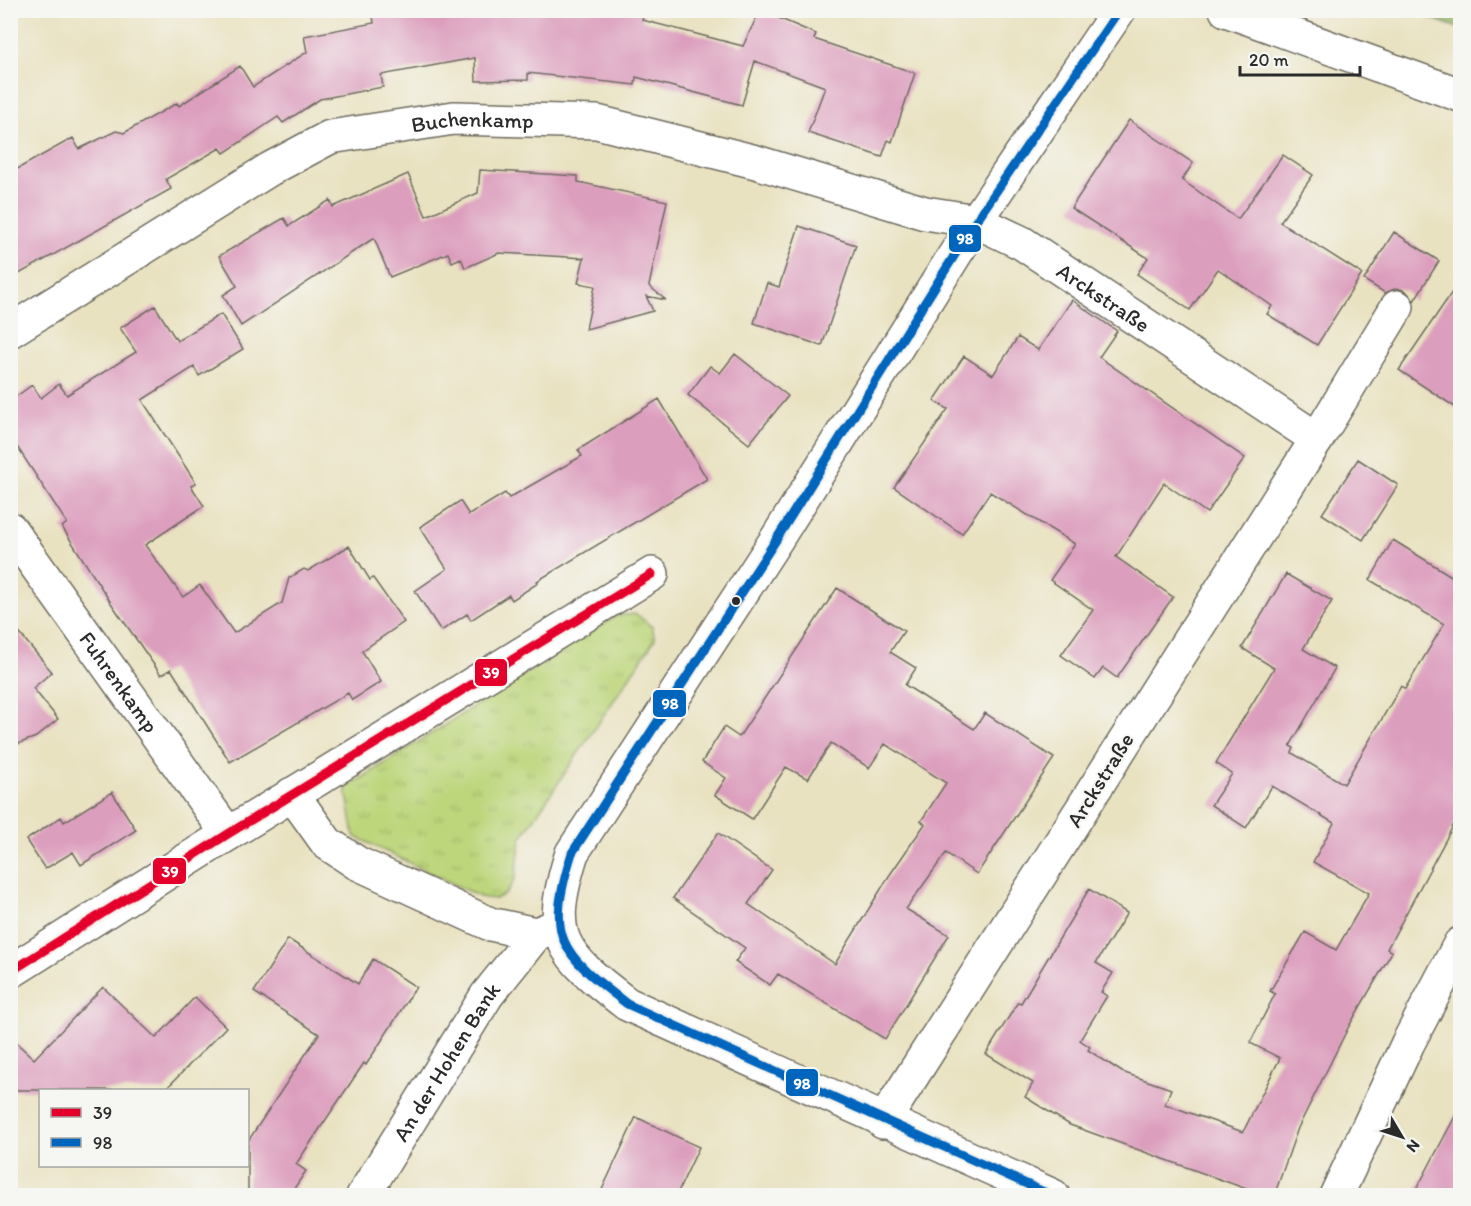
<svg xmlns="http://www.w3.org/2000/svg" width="1471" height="1206" font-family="Itim,sans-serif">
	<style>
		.grass { fill: url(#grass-tufts); stroke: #748053; stroke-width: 1.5 }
		.forest { fill: url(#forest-crowns); stroke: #60714b; stroke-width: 1.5 }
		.building { fill: #dc9ebd }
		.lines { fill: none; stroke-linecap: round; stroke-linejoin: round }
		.minor-casing { stroke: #6e6b60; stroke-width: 36 }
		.secondary-casing { stroke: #6e6b60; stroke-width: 36 }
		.minor { stroke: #fff; stroke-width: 33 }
		.secondary { stroke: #fff; stroke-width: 33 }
		.bus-1-casing { stroke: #f6f6f2; stroke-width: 14 }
		.bus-2-casing { stroke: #f6f6f2; stroke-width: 14 }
		.bus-1 { stroke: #e4002b; stroke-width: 9 }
		.bus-2 { stroke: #0065bd; stroke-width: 9 }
		.bus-dot { fill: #2b2b2b; stroke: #f6f6f2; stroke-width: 2 }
		.labels { text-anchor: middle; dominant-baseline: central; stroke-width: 4.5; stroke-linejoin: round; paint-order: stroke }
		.street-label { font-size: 22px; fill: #2b2b2b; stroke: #f6f6f2 }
		.line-badge { stroke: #f6f6f2; stroke-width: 2 }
		.badge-label { font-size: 16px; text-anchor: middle; font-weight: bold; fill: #fff }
	</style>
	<defs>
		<pattern id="grass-tufts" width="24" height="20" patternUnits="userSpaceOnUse" patternTransform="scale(1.5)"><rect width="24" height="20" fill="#bdd67b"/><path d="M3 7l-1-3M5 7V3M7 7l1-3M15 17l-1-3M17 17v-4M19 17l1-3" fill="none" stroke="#a3b86a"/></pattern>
		<pattern id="forest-crowns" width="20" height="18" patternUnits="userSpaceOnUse" patternTransform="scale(1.5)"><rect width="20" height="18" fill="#96b76b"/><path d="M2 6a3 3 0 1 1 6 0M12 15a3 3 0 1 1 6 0" fill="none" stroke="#7b9558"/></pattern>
	</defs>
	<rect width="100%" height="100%" fill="#f6f6f2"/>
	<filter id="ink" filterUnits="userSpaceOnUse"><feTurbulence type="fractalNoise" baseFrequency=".0167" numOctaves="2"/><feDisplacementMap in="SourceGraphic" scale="12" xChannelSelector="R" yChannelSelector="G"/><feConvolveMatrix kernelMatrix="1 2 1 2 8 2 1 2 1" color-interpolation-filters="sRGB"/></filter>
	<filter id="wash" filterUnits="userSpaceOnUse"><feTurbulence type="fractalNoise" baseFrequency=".008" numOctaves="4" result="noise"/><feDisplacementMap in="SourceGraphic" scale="24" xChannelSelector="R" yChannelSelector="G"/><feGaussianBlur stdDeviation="1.35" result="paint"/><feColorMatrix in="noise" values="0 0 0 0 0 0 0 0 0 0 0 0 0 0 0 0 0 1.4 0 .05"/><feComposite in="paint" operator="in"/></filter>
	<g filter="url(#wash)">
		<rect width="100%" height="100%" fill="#e9e2c1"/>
		<path class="grass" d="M636,614l16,13 3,12 -134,199 -6,41 -9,15 -11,5 -15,-2 -126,-61 -8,-48 270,-172z"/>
		<path class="forest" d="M1412,11h48v18z"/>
		<g id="blocks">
			<path class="building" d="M372,10h272l-2,10 101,26 17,-36 56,24 -2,5 101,34 -23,69 -4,-2 -6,17 -74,-24 17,-46 -70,-26 -13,44 -106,-28 -1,8 -107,-12v7l-52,1 -1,-23 -94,17 2,12 -63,12 -37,24 -5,-6 -54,36 -4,-5 -54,31 5,10 -161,90v-106l63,-35 6,11 37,-18 8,2 53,-30 2,3 61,-40 13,21 54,-35 -3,-16 70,-13z
				M1129,120l64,43 -11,17 56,39 45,-64 30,20 -33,47 82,52 -45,71 -50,-31 5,-8 -54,-37 -28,41 -53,-36 11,-16 -77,-50z
				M480,170l98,6v6l89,19 -18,85 17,14 -20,-4 7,15 -67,18 9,-43 -17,-3 6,-25 -85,-5 -34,15 -4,-10 -9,4 -4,-9 -58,24 -16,-39 -133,88 -18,-31 14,-9 -18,-30 65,-38 5,8 41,-26 3,7 75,-33 18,42 52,-23z
				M799,226l57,19 -34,101 -68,-23 13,-40 12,4z
				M1394,232l45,29 -25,40 -8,-10 -9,-3 -12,5 -21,-13z
				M1461,279v132l-62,-41z
				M1072,300l45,31 -18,26 146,101 -38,55 -43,-30 -48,74 57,40 -56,81 -14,-10 -8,11 -34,-24 32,-45 -43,-30 25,-36 -85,-52 -28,42 -68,-47 54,-78 -14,-8 30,-45 29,19 25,-38 20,13z
				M155,306l22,35 44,-27 22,35 -44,27 -5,-9 -52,33 54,83 -5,3 13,20 -59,39 38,52 17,-12 34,48 48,-30 7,-25 15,-9 4,2 41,-25 21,34 3,-2 31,44 -42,29 19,31 -29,18 -4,-7 -118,69 -59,-93 -10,6 -50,-72 -49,-76 5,-4 -57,-87v-35l22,-16 9,13 18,-14 8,11 69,-43 -16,-24z
				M735,354l53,42 -39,48 -61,-49 22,-29 10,7z
				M659,399l48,80 -170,102 1,2 -26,17 -3,-5 -38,25 -4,-6 -26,17 -26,-40 32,-22 -27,-42 40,-26 9,14 36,-22 4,5 73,-42 -4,-6z
				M1358,459l40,26 -35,55 -41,-26z
				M1393,540l68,42v229l-74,138 5,3 -43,74 -51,102 -24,68h-8l-196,-71 -45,-28 8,-14 -47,-29 32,-52 3,1 68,-114 38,24 -31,50 17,10 -12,19 6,4 -27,44 10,7 -2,3 34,22 49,17 -6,15 78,28 37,-74 -30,-15 25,-49 -5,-3 35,-59 31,18 33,-57 -56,-31 21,-39 -62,-37 -26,42 -35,-23 21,-31 -16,-11 58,-95 -32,-20 44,-74 46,27 -29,48 32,19 -45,78 4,2 -2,5 52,31 57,-98 4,3 39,-65 -74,-44z
				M837,588l67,43 -14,21 26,16 -11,17 69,44 11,-16 69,45 -77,116 -31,-21 -40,56 43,26 -64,104 -107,-65 -8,11 -35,-23 10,-14 -72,-50 45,-65 54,37 -24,34 87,60 54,-88 36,-52 -4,-3 25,-38 -61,-39 -16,24 -38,-25 -23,36 -22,-12 -34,52 -37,-24 11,-17 -24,-16 22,-35 15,10z
				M10,622l42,50 -19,16 25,31 -22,18 -26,10z
				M112,792l24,38 -55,35 -8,-13 -28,17 -19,-29 35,-23 3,5z
				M288,939l70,45 15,-25 43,28 -50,78 -2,-2 -68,101 10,7 -17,25h-41v-55l71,-107 -65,-42z
				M103,987l53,51 39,-41 31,30 -61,63h-155v-53l24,22z
				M1461,1105v91h-48z
				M636,1117l63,30 -23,49h-77z"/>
		</g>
	</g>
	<g filter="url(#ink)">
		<use href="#blocks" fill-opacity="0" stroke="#6e6b60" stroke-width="1.5"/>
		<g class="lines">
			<defs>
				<g id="minor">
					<path id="s1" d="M10,331l260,-162 60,-32 124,-19 143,4 159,40 169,51 51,8 46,22 295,196 -434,683"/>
					<path d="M1317,439l80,-132"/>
					<path id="s2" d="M10,529l218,305"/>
					<path d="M292,794l35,49 30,20 133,61 46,10 23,-9"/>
					<path d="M10,972l218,-138 424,-260"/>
					<path id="s3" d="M363,1196l124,-201 49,-61"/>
					<path d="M1053,1196l-426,-192c-67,-51 -82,-66 -55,-151l204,-313 200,-319 143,-211"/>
					<path d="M1336,1196l72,-153 52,-99"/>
				</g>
				<path id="secondary" d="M1226,10l234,85"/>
			</defs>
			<use href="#minor" class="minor-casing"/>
			<use href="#secondary" class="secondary-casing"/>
			<use href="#minor" class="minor"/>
			<use href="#secondary" class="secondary"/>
			<defs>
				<path id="bus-1" d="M10,972l218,-138 424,-260"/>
				<path id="bus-2" d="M1053,1196l-426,-192c-67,-51 -82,-66 -55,-151l204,-313 200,-319 143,-211"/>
			</defs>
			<use href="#bus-1" class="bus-1-casing"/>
			<use href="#bus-2" class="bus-2-casing"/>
			<use href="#bus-1" class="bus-1"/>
			<use href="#bus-2" class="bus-2"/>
		</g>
	</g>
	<circle class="bus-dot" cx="736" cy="601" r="5"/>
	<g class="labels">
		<g class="street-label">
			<text stroke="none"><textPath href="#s1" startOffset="518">Buchenkamp</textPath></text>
			<text stroke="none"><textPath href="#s1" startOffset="1184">Arckstraße</textPath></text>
			<text stroke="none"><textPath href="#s2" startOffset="188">Fuhrenkamp</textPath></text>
			<text transform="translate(1100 780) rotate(-58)">Arckstraße</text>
			<text stroke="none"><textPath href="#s3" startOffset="158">An der Hohen Bank</textPath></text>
		</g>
	</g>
	<g class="line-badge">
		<rect x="948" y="224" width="34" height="29" rx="6" fill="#0065bd"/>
		<rect x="474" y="658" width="34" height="29" rx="6" fill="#e4002b"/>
		<rect x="652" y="689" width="35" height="29" rx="6" fill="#0065bd"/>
		<rect x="152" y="857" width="35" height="28" rx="6" fill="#e4002b"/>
		<rect x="785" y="1068" width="34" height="29" rx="6" fill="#0065bd"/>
	</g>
	<g class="badge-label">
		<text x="965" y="244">98</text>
		<text x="491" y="678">39</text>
		<text x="670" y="709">98</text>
		<text x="170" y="877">39</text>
		<text x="802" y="1089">98</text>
	</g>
	<rect width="1471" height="1206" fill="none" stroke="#f6f6f2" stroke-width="36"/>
	<rect x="39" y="1089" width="210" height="78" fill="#f6f6f2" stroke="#a5a5a2" stroke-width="1.5"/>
	<rect x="51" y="1108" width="30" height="9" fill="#e4002b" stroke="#a5a5a2" stroke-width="1.5"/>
	<text x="93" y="1119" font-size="18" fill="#2b2b2b">39</text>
	<rect x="51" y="1138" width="30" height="9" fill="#0065bd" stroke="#a5a5a2" stroke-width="1.5"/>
	<text x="93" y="1149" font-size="18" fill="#2b2b2b">98</text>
	<g transform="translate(1402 1137) rotate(129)" stroke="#f6f6f2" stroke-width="4.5" paint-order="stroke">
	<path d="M0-4.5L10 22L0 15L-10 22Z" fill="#2b2b2b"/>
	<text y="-9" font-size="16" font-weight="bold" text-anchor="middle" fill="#2b2b2b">N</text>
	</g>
	<path d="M1240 66v9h120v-9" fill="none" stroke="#2b2b2b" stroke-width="3"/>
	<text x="1249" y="66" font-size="18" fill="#2b2b2b" stroke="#f6f6f2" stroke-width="4.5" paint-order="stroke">20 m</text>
</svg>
